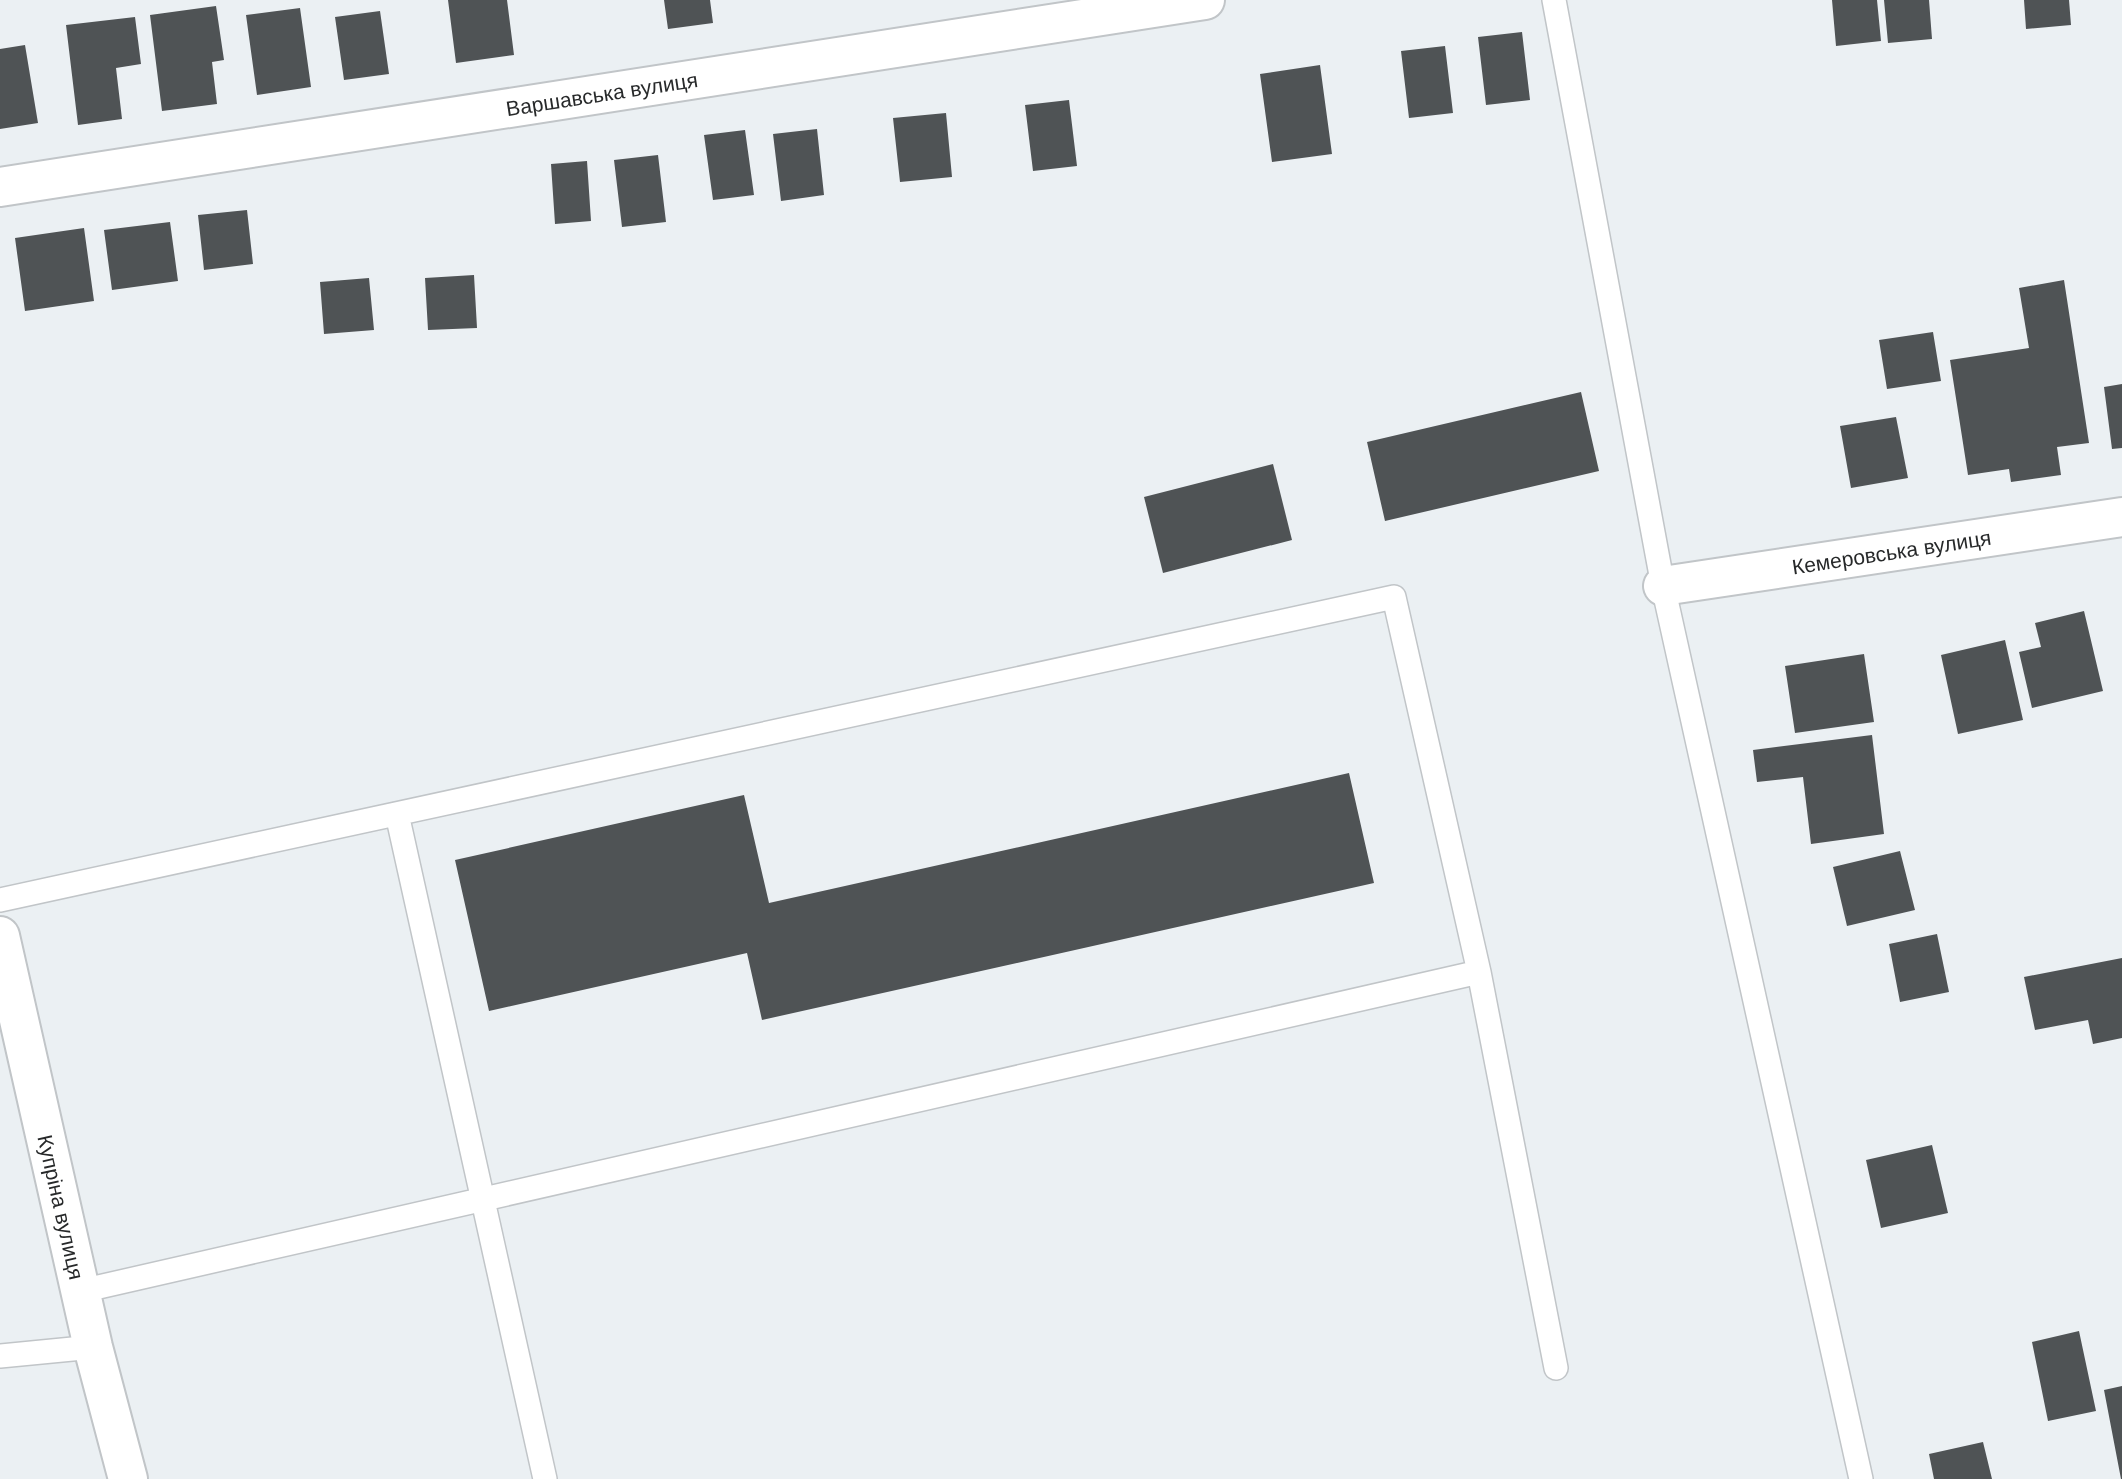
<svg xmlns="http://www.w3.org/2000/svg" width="2122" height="1479" font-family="Arial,sans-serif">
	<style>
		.building { fill: #4f5355 }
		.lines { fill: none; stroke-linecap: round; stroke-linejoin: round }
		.service-casing { stroke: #c1c5c8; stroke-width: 26 }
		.minor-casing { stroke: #c1c5c8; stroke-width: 42 }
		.secondary-casing { stroke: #c1c5c8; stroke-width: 42 }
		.service { stroke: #fff; stroke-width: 23 }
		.minor { stroke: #fff; stroke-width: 38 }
		.secondary { stroke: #fff; stroke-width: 38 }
		.labels { text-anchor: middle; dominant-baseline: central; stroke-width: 7; stroke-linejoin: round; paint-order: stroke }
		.street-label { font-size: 21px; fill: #27292a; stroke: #fafdff }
	</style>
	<rect width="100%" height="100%" fill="#ebf0f3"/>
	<path class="building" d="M448,0h59l7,55 -58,8z
		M664,0h46l3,23 -45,6z
		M1832,0h45l4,41 -45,5z
		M1884,0h45l3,39 -44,4z
		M2024,0h45l2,25 -45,4z
		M216,6l8,54 -12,2 5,42 -55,7 -12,-96z
		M300,8l11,79 -54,8 -11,-80z
		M380,11l9,63 -45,6 -9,-63z
		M135,17l6,47 -25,4 6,51 -44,6 -12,-100z
		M1522,32l8,68 -44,5 -8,-68z
		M25,45l13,78 -38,6v-80z
		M1445,46l8,67 -44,5 -8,-67z
		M1320,65l12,89 -60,8 -12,-88z
		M1069,100l8,66 -44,5 -8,-66z
		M946,113l6,64 -52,5 -7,-64z
		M817,129l7,66 -43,6 -8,-67z
		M745,130l9,65 -41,5 -9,-65z
		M658,155l8,67 -44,5 -8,-67z
		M587,161l4,60 -36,3 -4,-60z
		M247,210l6,54 -49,6 -6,-55z
		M170,222l8,59 -66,9 -8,-60z
		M84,228l10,73 -69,10 -10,-73z
		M474,275l3,53 -49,2 -3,-52z
		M369,278l5,52 -50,4 -4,-52z
		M2064,280l25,163 -32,4 4,28 -50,7 -2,-13 -41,6 -18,-115 79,-12 -10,-60z
		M1933,332l8,49 -54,8 -8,-49z
		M2122,384v64l-10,1 -8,-62z
		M1581,392l18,79 -214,50 -18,-79z
		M1896,417l12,61 -57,10 -11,-62z
		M1273,464l19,76 -129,33 -19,-76z
		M2084,611l19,80 -71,17 -13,-56 22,-5 -6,-24z
		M2005,640l18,80 -65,14 -17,-79z
		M1864,654l10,68 -79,11 -10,-67z
		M1872,735l12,99 -73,10 -8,-67 -46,5 -4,-32z
		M1349,773l25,110 -612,137 -15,-67 -258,58 -34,-151 289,-65 25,108z
		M1900,851l15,59 -68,16 -14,-59z
		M1937,934l12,58 -49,10 -11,-58z
		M2122,958v80l-29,6 -5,-24 -53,10 -11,-53z
		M1932,1145l16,68 -67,15 -15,-68z
		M2079,1331l17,80 -48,10 -16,-79z
		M2122,1386v93h-1l-17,-89z
		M1983,1442l9,37h-58l-5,-25z"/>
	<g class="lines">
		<defs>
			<path id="service" d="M1554,0l109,586 198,893
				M397,814l148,665
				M0,900l1394,-303 85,375 77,396
				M81,1291l1398,-319
				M0,1356l93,-9"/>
			<g id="minor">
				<path id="s1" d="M0,187l1205,-187"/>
				<path id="s2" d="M1663,586l459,-69"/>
			</g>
			<g id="secondary">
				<path id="s3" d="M0,936l93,411 35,132"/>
			</g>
		</defs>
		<use href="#service" class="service-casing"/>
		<use href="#minor" class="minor-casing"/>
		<use href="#secondary" class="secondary-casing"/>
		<use href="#service" class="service"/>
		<use href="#minor" class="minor"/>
		<use href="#secondary" class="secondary"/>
	</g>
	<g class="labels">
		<g class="street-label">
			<text stroke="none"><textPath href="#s1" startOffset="609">Варшавська вулиця</textPath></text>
			<text stroke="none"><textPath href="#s2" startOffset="231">Кемеровська вулиця</textPath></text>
			<text stroke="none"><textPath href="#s3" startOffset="278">Купріна вулиця</textPath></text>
		</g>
	</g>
</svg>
